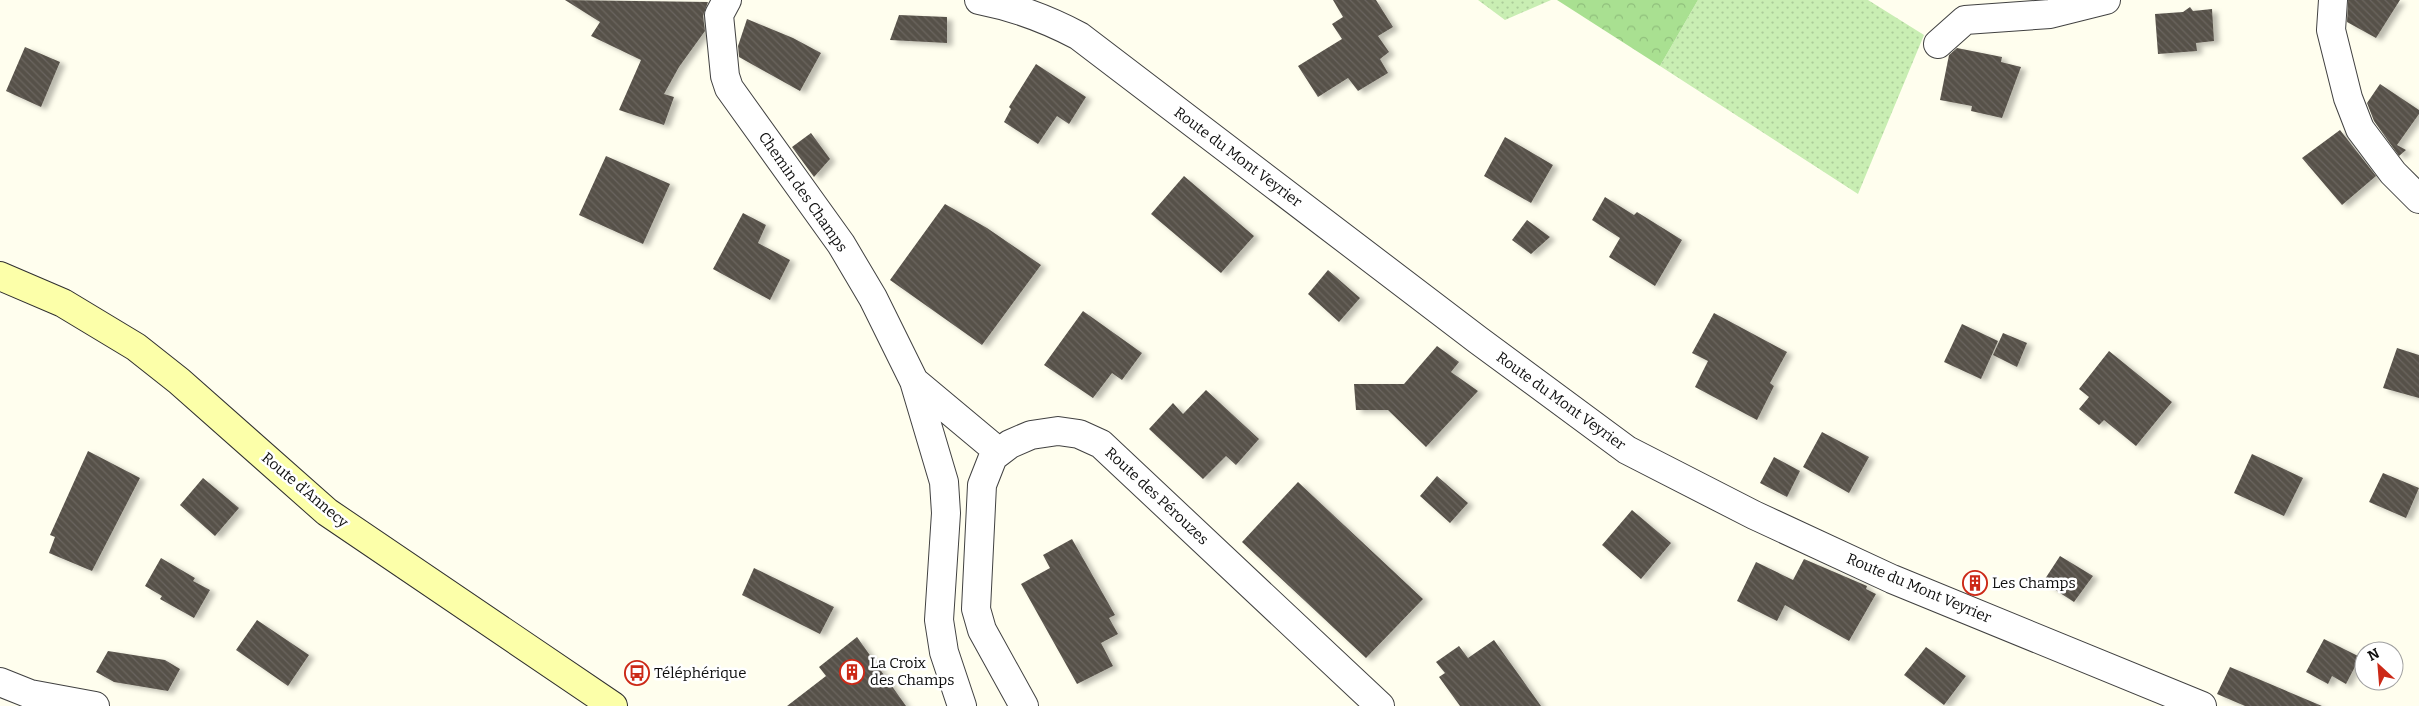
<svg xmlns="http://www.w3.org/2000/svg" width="2419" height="706" font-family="Bitter,serif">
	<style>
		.grass { fill: url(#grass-dots) }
		.forest { fill: url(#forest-crowns) }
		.building { fill: url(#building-back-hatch); filter: url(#shadow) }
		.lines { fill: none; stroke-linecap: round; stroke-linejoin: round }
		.street-casing { stroke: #414141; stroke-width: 30 }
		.secondary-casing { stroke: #303030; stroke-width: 30 }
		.street { stroke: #fff; stroke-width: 28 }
		.secondary { stroke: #fcffa9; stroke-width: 28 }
		.labels { text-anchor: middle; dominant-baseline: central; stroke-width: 5; stroke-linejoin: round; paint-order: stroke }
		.street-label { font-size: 15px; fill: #0e0e0e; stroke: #fff }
		.poi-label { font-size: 15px; fill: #0e0e0e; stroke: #fff; text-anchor: start }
	</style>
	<defs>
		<pattern id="grass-dots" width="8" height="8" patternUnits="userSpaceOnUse" patternTransform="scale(1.25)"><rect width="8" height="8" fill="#c9eeb3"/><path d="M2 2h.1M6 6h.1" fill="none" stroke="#abcb99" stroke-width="1.8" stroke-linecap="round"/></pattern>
		<pattern id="forest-crowns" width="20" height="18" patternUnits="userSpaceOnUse" patternTransform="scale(1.25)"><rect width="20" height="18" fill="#a9e091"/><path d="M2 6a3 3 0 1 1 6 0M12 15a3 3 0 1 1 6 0" fill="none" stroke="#90bf7c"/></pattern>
		<pattern id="building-back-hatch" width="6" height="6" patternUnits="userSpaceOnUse" patternTransform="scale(1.25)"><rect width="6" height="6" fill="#575149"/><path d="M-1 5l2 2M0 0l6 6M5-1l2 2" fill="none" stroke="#6a655f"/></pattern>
		<filter id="shadow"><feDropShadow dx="5.5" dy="3" stdDeviation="2.5" flood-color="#0004"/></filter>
	</defs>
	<rect width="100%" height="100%" fill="#fffeee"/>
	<path class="grass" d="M1478,0h73l-46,20z
		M1698,0h170l56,35 -66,159 -198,-128z"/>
	<path class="forest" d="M1557,0h141l-38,66z"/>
	<path class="building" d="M565,0l143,2 -5,14 2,15 -26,36 -15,27 10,3 -10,28 -45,-15 22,-50 -50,-24 9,-14z
		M1333,0h43l17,27 -15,9 11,16 -9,7 8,14 -30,18 -10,-13 -30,19 -20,-31 44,-27 -10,-15 11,-7z
		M2348,0h52l-24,38 -29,-16z
		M2190,7l3,4 19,-2 2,32 -18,2 1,8 -39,3 -3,-40 28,-2z
		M899,15l48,2v26l-57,-3z
		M747,19l46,19 28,15 -21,38 -61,-34 -1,-11z
		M25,47l35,15 -19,45 -35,-16z
		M1957,48l45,9 -1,5 20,5 -19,51 -31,-7 1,-5 -32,-6 9,-45z
		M1036,64l50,33 -17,27 -12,-8 -19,28 -34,-22 7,-13 -2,-2z
		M2380,84l39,26v4l-22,31 9,5 -7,6 -25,-35 -7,-18z
		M2340,130l36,46 -34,29 -40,-47z
		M811,133l19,26 -16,18 -22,-30z
		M1505,137l48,28 -22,38 -47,-27z
		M606,156l64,28 -27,60 -64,-29z
		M1184,176l70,60 -33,37 -70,-59z
		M1605,197l29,18 3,-3 45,28 -27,46 -46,-29 11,-19 -28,-18z
		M945,204l42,24 54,37 -59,80 -92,-65z
		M743,213l23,12 -8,18 32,17 -20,40 -57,-31z
		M1527,220l23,17 -19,17 -19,-14z
		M1328,270l32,28 -21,24 -31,-28z
		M1083,311l59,42 -20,27 -10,-7 -19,25 -49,-33z
		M1714,313l73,39 -17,31 4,3 -17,34 -62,-33 13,-26 -16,-8z
		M1962,324l36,17 -17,38 -37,-17z
		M2003,333l24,10 -10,24 -24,-12z
		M1437,346l22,16 -8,10 27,19 -52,56 -38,-37h-32l-2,-26h50z
		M2397,348l22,7v43l-36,-10z
		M2109,351l63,51 -36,44 -32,-26 -5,5 -20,-16 10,-12 -10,-8z
		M1206,390l53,49 -23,26 -10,-9 -23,23 -54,-50 24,-26 10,11z
		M1822,432l47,25 -20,36 -46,-26z
		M88,451l52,27 -48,93 -43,-18 6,-16 -5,-2z
		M2252,454l51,24 -19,38 -50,-23z
		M1774,457l26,14 -13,26 -27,-14z
		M2383,473l36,15 -13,30 -37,-16z
		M1437,476l31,27 -18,20 -30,-27z
		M203,478l36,30 -24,28 -35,-31z
		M1298,482l125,117 -57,59 -124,-116z
		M1632,510l39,33 -30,36 -39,-34z
		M1072,539l43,76 -6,3 9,16 -17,9 12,23 -36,18 -56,-100 29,-16 -7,-13z
		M2060,556l33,20 -19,26 -31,-20z
		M161,558l34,20 -2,3 17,9 -16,28 -34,-19 2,-3 -17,-10z
		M1804,559l63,27 -1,3 10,5 -27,47 -64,-36 -8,16 -40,-20 19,-39 37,18z
		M754,568l80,39 -14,27 -78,-39z
		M257,620l52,35 -21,31 -52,-36z
		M857,637l49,69h-119l39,-30 -7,-9z
		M2324,639l36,18 -14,27 -14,-8 -4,8 -22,-12z
		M1494,640l47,66h-81l-21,-29 6,-4 -9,-11 23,-16 9,12z
		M1926,647l40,29 -22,29 -40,-30z
		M108,651l57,9 15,9 -12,22 -54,-9 -18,-10z
		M2230,667l92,39h-77l-28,-12z"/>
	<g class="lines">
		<defs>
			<path id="street" d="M727,0l-8,15 6,61 4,12 112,156 32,54 41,83 30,101 2,31 -7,107 5,32 18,54
				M979,0c36,7 68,19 100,36l399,304 149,110 127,65 138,64 310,127
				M2333,0l-2,30 17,68 12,31 33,44 26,26
				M1938,44l27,-24 85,-6 56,-14
				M914,381l85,71
				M0,682l30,12 65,12
				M1024,706l-42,-76 -6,-21 6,-124 11,-28 17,-13 21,-9 27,-4 21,3 22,10 279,262"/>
			<path id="secondary" d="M0,276l63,27 73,44 43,34 148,131 286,194"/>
		</defs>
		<use href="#street" class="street-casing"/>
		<use href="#secondary" class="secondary-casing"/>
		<use href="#street" class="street"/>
		<use href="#secondary" class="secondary"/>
	</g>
	<defs>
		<symbol id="building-ring" viewBox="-11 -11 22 22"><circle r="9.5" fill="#fff" stroke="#cc2917" stroke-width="1.5"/><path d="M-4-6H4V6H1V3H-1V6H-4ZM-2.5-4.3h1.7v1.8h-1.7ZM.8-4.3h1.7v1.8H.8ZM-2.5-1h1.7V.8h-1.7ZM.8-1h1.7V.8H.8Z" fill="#cc2917"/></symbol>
		<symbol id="bus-ring" viewBox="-11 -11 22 22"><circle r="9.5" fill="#fff" stroke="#cc2917" stroke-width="1.5"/><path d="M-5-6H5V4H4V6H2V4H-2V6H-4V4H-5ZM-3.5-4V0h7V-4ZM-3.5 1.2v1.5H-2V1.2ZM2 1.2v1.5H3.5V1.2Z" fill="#cc2917"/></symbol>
	</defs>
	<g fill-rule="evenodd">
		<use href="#building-ring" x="1961" y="569" width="28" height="28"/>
		<use href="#building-ring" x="838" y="658" width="28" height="28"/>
		<use href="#bus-ring" x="623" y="659" width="28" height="28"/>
	</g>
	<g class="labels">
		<g class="street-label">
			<text transform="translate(1238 157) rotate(37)">Route du Mont Veyrier</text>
			<text transform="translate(803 192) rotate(55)">Chemin des Champs</text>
			<text transform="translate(1561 401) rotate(36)">Route du Mont Veyrier</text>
			<text transform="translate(305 490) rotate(40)">Route d'Annecy</text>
			<text transform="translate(1157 496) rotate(43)">Route des Pérouzes</text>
			<text transform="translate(1919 588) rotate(23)">Route du Mont Veyrier</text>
		</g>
		<g class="poi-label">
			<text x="1992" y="583">Les Champs</text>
			<text x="870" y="663">La Croix<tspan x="870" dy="17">des Champs</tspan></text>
			<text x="654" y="673">Téléphérique</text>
		</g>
	</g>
	<g transform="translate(2379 666) rotate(334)"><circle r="24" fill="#ffffff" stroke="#9f9f9f"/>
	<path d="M0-4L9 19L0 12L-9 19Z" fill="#cc2917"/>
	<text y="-8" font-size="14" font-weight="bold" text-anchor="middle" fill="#0e0e0e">N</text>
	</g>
</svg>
